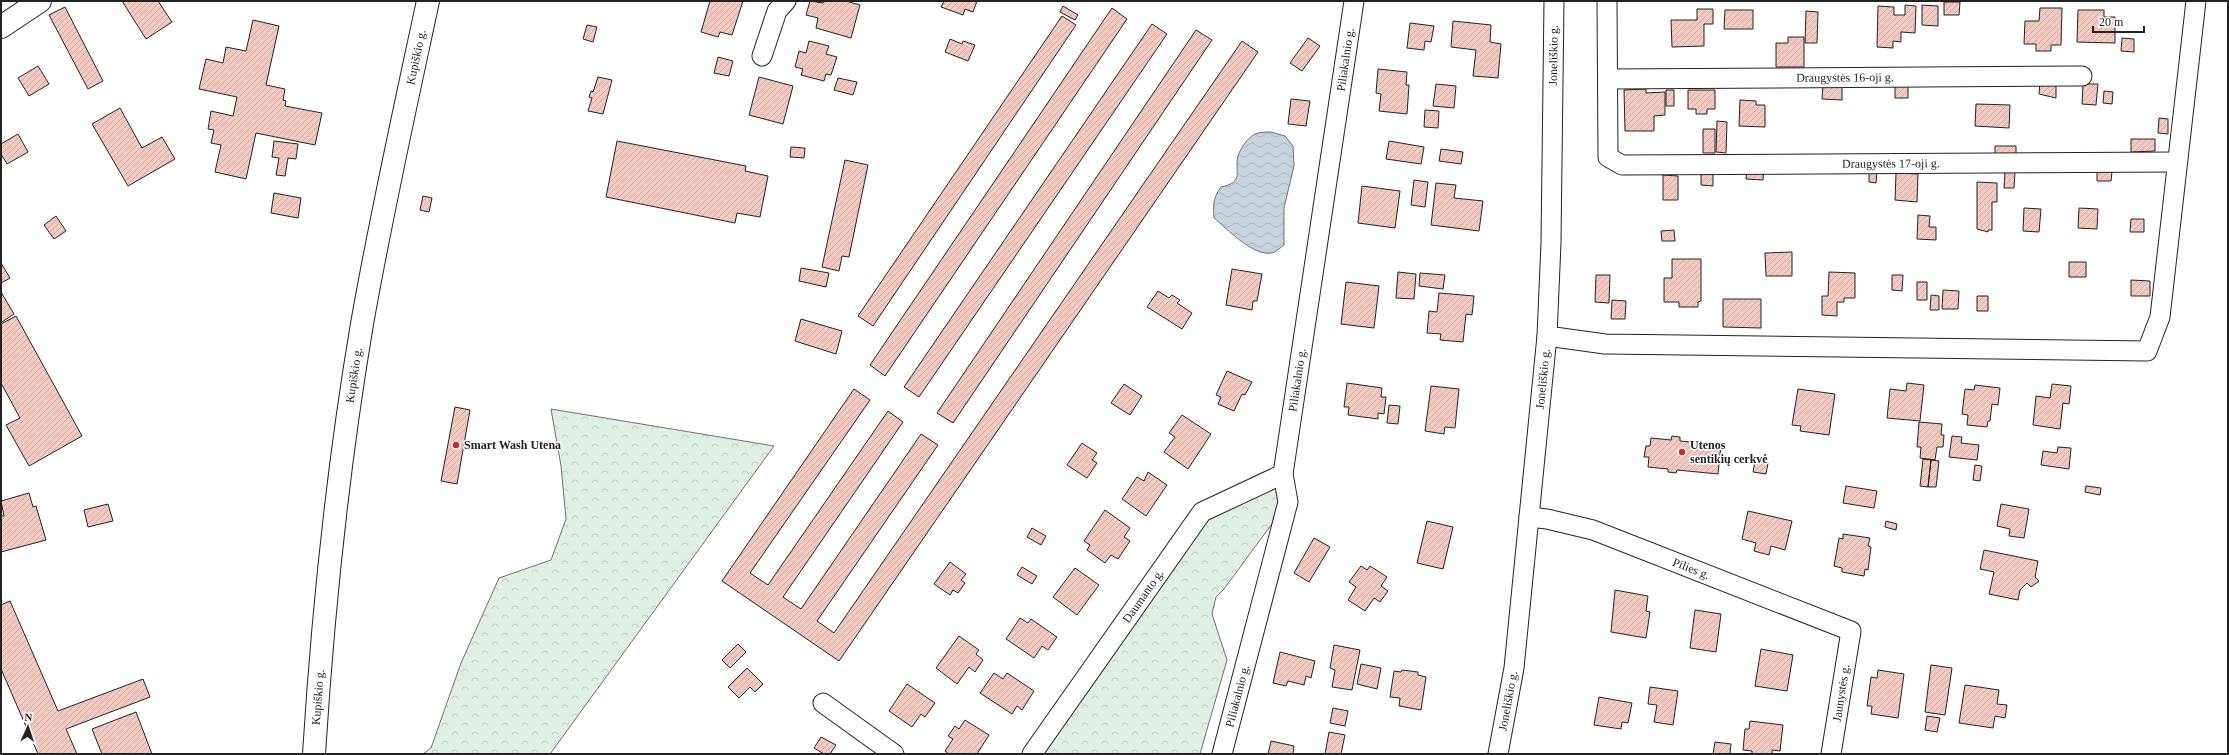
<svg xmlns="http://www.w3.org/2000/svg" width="2229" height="755" font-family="Georgia,serif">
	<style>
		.forest { fill: url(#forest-crowns); stroke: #6f6f6f }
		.water { fill: url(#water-waves); stroke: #6f6f6f }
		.building { fill: url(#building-hatch); stroke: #222 }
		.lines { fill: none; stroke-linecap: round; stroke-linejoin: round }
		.minor-casing { stroke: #222; stroke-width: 21 }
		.major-casing { stroke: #222; stroke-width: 24 }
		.highway-casing { stroke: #222; stroke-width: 24 }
		.minor { stroke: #fff; stroke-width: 19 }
		.major { stroke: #fff; stroke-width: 22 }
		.highway { stroke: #fff; stroke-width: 22 }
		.poi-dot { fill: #c62828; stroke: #fff; stroke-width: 1.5 }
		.labels { text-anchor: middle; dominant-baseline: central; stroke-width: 3; stroke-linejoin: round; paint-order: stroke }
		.street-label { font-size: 12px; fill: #222; stroke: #fff }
		.poi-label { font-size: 12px; font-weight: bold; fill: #222; stroke: #fff; text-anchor: start }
	</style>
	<defs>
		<pattern id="forest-crowns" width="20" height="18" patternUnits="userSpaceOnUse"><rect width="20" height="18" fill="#e0efe3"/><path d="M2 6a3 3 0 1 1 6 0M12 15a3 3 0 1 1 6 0" fill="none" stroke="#c0cdc2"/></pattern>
		<pattern id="water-waves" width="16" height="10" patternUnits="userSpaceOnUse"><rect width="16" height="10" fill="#c7d3dd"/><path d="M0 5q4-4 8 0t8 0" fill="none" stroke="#abb5bd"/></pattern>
		<pattern id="building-hatch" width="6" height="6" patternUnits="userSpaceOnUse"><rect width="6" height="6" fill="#f3c9c0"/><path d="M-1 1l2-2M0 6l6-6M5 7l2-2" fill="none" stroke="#d0aca5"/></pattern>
	</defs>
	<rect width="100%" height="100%" fill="#fff"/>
	<path class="forest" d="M551,409l223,37 -224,308h-127l8,-6 30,-85 38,-85 52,-18 15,-41 -5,-53z
		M1283,474l5,28 -64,87 -8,8 -4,17 15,46 -27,94h-168l170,-242z"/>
	<path class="water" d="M1271,132l14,4 8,10 1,20 -10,42v37c-4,3 -9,8 -13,8 -18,3 -44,-24 -57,-35 -1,-13 -1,-20 7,-31 24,-5 13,-15 17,-31 2,-7 10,-19 17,-22 5,-2 11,-2 16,-2z"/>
	<path class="building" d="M122,1h36l14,21 -26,17z
		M710,1h33l-11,34 -12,-3 -2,5 -17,-5z
		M810,1l13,2 1,-2h22l14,4 -9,33 -35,-10 2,-10 -12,-3z
		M944,1h33l-4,11 -8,-3 -2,6 -22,-8z
		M1944,2h16l-1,13h-15z
		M1905,5l11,1 -1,27 -14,-1v10l-8,-1v7l-16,-1 1,-41 16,1v8h11z
		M1922,5l16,1v20l-16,-1z
		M1063,6l15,9 -3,5 -15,-8z
		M65,7l38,74 -15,8 -39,-74z
		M1112,8l15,11 -242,357 -15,-11z
		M2040,8h22l-1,37h-10v6h-15v-7h-12l1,-23h14z
		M1697,9h16v15h-9v22l-32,1 -1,-27h26z
		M1725,10h28v19h-29z
		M2078,10h26v7h11v26l-38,-1z
		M1806,11l12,1 -1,31h-12z
		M1062,16l14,9 -203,301 -15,-10z
		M253,20l26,6 -13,59 19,4 -2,11 3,1 -1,5 37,7 -7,32 -59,-12 -10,46 -31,-7 6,-27 -10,-2 3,-13 -6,-1 3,-18 22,5 4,-19 -38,-8 7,-30 17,4 3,-16 20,4z
		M1453,21l38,4 -1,17 11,2 -3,34 -25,-2 3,-26 -25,-3z
		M1410,23l24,3 -3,16 -6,-1 -1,9 -17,-2z
		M1152,24l15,10 -248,363 -15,-10z
		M587,25l10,2 -4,15 -10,-3z
		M1196,30l16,10 -259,383 -16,-10z
		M1788,37h16v30h-28v-24h12z
		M1308,38l12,8 -18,25 -12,-8z
		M2122,38l12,1v13l-13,-1z
		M950,39l12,5 1,-3 12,4 -7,16 -23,-9z
		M809,41l20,5 -3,8 11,3 -6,18 -5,-1 -2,7 -23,-6 2,-6 -8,-2 4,-16 7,2z
		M1242,41l16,11 -419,609 -117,-80 132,-192 16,11 -120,173 18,12 120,-174 15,11 -120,175 18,12 120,-175 17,11 -121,176 17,12z
		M718,57l15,4 -4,15 -15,-3z
		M38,66l11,18 -20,12 -11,-18z
		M1378,69l29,3 -1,13h3l-2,29 -28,-3 2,-17 -5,-1z
		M598,77l14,3 -9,34 -15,-3 4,-13 -3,-1 2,-6 2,1z
		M759,77l34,9 -10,38 -34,-9z
		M838,78l19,4 -4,13 -19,-5z
		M2040,81l16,1v16l-17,-4z
		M1436,84l20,2 -2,22 -21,-2z
		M1823,84h19v16l-20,-1z
		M2083,84h15l-2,21 -14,-1z
		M1895,86h13v12h-13z
		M1646,89v4l19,-1v23l-11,1v15h-29l-1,-41z
		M1666,90h8v16h-8z
		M1688,90h27v19h-8v5h-11v-5h-8z
		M2104,91l9,1 -1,12 -9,-1z
		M1291,99l19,2 -4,25 -18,-2z
		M1740,100l16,1v4h9v22l-26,-1z
		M1976,104l34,1 -1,23 -34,-2z
		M120,108l22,40 20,-11 13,22 -47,27 -36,-62z
		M1425,110l14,1 -1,17 -14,-1z
		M2159,118l9,1v15l-10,-1z
		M1717,121l10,1 -1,31 -10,-1z
		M1703,129h12v24h-12z
		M18,134l10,18 -21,12 -6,-10v-10z
		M2131,139h24v12l-24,1z
		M274,141l24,3 -2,15 -8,-1 -3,18 -9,-1 3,-17 -7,-1z
		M617,141l129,25 -1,5 23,5 -8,41 -23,-4 -2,10 -129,-26z
		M1389,141l35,6 -3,17 -35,-5z
		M1995,146h21v9h-21z
		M791,147l14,1 -1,10 -14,-1z
		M1441,149l22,3 -2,12 -22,-3z
		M845,160l23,5 -19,92 -7,-1 -3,15 -17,-4z
		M1747,166l17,1 -1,13 -17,-1z
		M1701,168h12v18l-12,-1z
		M1869,170h8l-1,13 -7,-1z
		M2005,171l10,1 -1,16h-10z
		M2097,171l15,1 -1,9h-14z
		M1896,173l22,1 -1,28 -22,-2z
		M1663,175l15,1v24h-15z
		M1414,180l14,2 -3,25 -14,-2z
		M1977,182l20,1v19h-5v28h-4v2l-11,-3z
		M1436,183l20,2 -2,13 29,3 -4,30 -48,-6z
		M1362,186l38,5 -5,37 -37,-5z
		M274,193l27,5 -3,20 -27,-5z
		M423,196l9,2 -3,14 -9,-2z
		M2024,208l17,1 -2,23 -16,-1z
		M2079,208l19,1 -1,20 -19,-1z
		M1918,215l12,1 -1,11h7v13l-19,-1z
		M56,216l10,15 -12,8 -10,-14z
		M2131,219h13v13h-14z
		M1674,230l1,11h-13l-1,-10z
		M1792,252v24h-26l-1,-23z
		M1672,259h29v42l-3,1v5h-19v-5h-15v-24h8z
		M2069,262h17v15h-17z
		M1,263l9,15 -9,5z
		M801,268l28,5 -3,14 -27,-6z
		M1232,269l30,5 -5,27h-4l-1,9 -26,-5z
		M1398,272l18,2 -2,25 -18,-1z
		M1829,272l26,1v25h-11v4h-7v14l-15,-1v-19h6z
		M1420,273l25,2 -2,14 -24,-3z
		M1596,275h14l-1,28 -14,-1z
		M1892,275h11l-1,16 -10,-1z
		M2131,280l19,1v15h-19z
		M1346,282l33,4 -5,42 -33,-4z
		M1917,282h10v18h-10z
		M1943,290l16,1 -1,18h-16z
		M1158,291l11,7 3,-3 8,5 -3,3 15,10 -10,16 -35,-22z
		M1,292l13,22 -12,8 -1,-2z
		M1439,293l35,3 -2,19 -6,-1 -3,28 -23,-2 1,-6 -14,-1 2,-22 8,1z
		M1931,295l8,1v14h-9z
		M1977,296h11v15h-11z
		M1723,299h38v29l-38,-1z
		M1612,300l14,1 -1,18h-14z
		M16,316l66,120 -53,30 -23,-41 14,-7 -19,-35v-59z
		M801,319l41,12 -6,23 -41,-13z
		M1227,371l25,11 -7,13 -3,-1 -8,17 -16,-7 3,-7 -5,-2z
		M1347,383l35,5 -1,9h5l-2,17 -6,-1v6l-30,-4 1,-8h-5z
		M1907,383l17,2 -4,36 -33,-3 3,-29 16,2z
		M1124,384l18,12 -12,19 -19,-12z
		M2052,384l19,2 -2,18 -6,-1 -3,26 -27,-4 3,-29 14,2z
		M1975,385l25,3 -2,17 -6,-1 -2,17h-2l-1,6 -20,-2 1,-10 -6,-1 3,-25 9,1z
		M1431,386l28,3 -4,39 -10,-1 -1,7 -19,-3z
		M1798,389l37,5 -6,41 -29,-4 1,-5 -9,-1z
		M1389,405l11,1 -2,18 -11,-1z
		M455,407l15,3 -13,74 -16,-3z
		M1182,415l29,19 -23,35 -24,-17 11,-15 -6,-4z
		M1919,422l23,2 -1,11h3l-1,12h-6l-2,13 -15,-2 1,-11h-4z
		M1672,436l8,1v4l41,4 -3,29 -41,-4 -1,3 -8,-1v-3l-20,-2 1,-10h-5l2,-11h4l1,-8 20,2z
		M1952,436l10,1 -1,6 18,2 -2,15 -28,-3z
		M1082,443l15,10 -5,7 5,3 -10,15 -20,-13z
		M2058,447l13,1 -2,21 -28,-4 2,-14 14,2z
		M1923,459l8,1 -3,27 -8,-1z
		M1931,460l8,1 -3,26h-8z
		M1755,461l13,2 -2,11 -13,-2z
		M1975,465l7,1 -2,15 -7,-1z
		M1148,472l19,13 -21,31 -24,-17 15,-22 7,4z
		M1846,486l31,5 -3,17 -31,-5z
		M2086,486l15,2 -1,7 -15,-3z
		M29,493l4,14 3,-1 10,34 -45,12v-36h3l-3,-15z
		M108,504l5,17 -25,6 -4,-17z
		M2001,504l28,5 -5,29 -15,-2 1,-7 -13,-3z
		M1105,510l25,18 -6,9 6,4 -12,18 -7,-4 -6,8 -18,-13 3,-5 -6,-4z
		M1748,511l44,10 -7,29 -14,-4 -2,9 -15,-4 2,-8 -14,-4z
		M1427,521l26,6 -10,42 -26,-6z
		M1886,521l11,3 -1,6 -11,-3z
		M1032,528l14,8 -5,9 -14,-8z
		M1843,534l27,4 -2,8 3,1 -3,23 -3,-1 -1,7 -22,-4v-4l-8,-2 5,-28 4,1z
		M1314,538l16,9 -21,35 -15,-9z
		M1984,550l54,11 -3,16 4,4 -8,6 -4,-4 -7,7 -2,10 -29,-6 5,-22 -14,-3z
		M950,562l16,12 -5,6 4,3 -7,10 -5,-3 -3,5 -16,-11z
		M1361,566l6,4 3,-4 17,11 -6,9 7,5 -8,11 -6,-4 -9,13 -17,-11 8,-13 -7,-5z
		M1022,567l15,9 -5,8 -15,-9z
		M1075,568l24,17 -22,30 -24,-18z
		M1615,590l33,6 -2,15 4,1 -4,26 -35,-6z
		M10,601l48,110 85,-32 7,18 -84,32 11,25h-39l-37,-85v-64z
		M1695,610l26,4 -5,38 -26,-4z
		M1020,618l8,5 3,-4 26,18 -9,13 -6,-4 -8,12 -28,-19z
		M959,636l20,14 -3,4 7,6 -8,12 -6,-5 -12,17 -21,-16z
		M738,644l8,8 -16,16 -8,-8z
		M1334,645l26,5 -8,40 -20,-3 3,-17 -5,-2z
		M1761,649l32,6 -6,36 -32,-5z
		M1280,652l35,9 -4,17 -5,-2 -2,9 -16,-4 -2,5 -13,-3z
		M1361,664l20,4 -4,21 -20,-5z
		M1931,665l21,3 -7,47 -20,-3z
		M747,668l16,16 -8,8 -5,-5 -11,11 -11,-11z
		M1402,670l16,2v3l8,2 -5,33 -22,-4 1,-8 -10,-1 4,-26 7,1z
		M1878,670l26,4 -6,44 -27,-4 1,-8h-5l4,-29 6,1z
		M994,673l9,6 4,-6 27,18 -12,19 -5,-4 -5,8 -32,-21z
		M907,684l28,19 -10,14 -4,-3 -9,13 -23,-16z
		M1965,685l34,5 -2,14 10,1 -2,13 -10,-2 -2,12 -34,-5z
		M1650,687l28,4 -5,34 -19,-3 3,-17 -9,-1z
		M1599,697l33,6 -4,20 -6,-1 -1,7 -27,-4z
		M1333,708l15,3 -3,15 -15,-3z
		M136,712l16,42h-50l-10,-25z
		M1927,716l13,2 -3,14 -12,-2z
		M965,720l24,15 -12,19h-28l-4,-3 8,-12 -5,-3 7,-10 4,3z
		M1750,721l33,4 -3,26 -8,-1v4h-20v-3l-9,-1 2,-21h4z
		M1329,732l16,3 -4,19h-16z
		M821,737l15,8 -6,9h-6l-10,-6z
		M1271,741l23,5 -1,8h-25z
		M1715,742l16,2 -1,10h-17z"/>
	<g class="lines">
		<defs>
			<g id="minor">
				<path id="s1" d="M1607,1l1,156 14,8 554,-3"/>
				<path d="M762,56l15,-45 9,-10"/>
				<path id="s2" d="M1608,79l474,-3"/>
				<path d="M1547,336l58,8 542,7 13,-34 36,-316"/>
				<path id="s3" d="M1529,517l18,2 46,11 258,101 -20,123"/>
				<path d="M823,703l71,51"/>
				<path id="s4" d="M1032,754l170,-242 81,-38"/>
				<path id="s5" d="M1222,754l66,-252 -5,-28 71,-473"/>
				<path id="s6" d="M1498,754l16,-86 33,-332 4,-93 3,-242"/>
			</g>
			<path id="major" d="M1,27l39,-26"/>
			<g id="highway">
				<path id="s7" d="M314,754c9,-144 24,-288 48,-430 19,-108 43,-216 66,-323"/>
			</g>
		</defs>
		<use href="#minor" class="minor-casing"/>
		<use href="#major" class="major-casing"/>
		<use href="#highway" class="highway-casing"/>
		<use href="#minor" class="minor"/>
		<use href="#major" class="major"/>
		<use href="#highway" class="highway"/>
	</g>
	<g class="poi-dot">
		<circle cx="456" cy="445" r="4"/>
		<circle cx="1682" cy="452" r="4"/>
	</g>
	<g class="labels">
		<g class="street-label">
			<text stroke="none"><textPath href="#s6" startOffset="702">Joneliškio g.</textPath></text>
			<text stroke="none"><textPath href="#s7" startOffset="705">Kupiškio g.</textPath></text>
			<text stroke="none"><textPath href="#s5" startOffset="708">Piliakalnio g.</textPath></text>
			<text stroke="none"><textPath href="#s2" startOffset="237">Draugystės 16-oji g.</textPath></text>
			<text stroke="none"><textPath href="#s1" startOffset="441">Draugystės 17-oji g.</textPath></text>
			<text stroke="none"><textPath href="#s7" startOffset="381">Kupiškio g.</textPath></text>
			<text stroke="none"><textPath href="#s6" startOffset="378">Joneliškio g.</textPath></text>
			<text stroke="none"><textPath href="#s5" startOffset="384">Piliakalnio g.</textPath></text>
			<text stroke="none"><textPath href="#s3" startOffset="171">Pilies g.</textPath></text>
			<text stroke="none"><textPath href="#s4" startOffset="193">Daumanto g.</textPath></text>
			<text transform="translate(1841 693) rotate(-81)">Jaunystės g.</text>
			<text stroke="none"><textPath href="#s5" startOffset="60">Piliakalnio g.</textPath></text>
			<text stroke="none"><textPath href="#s7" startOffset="57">Kupiškio g.</textPath></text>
			<text stroke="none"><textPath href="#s6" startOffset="54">Joneliškio g.</textPath></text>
		</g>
		<g class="poi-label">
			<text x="464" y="445">Smart Wash Utena</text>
			<text x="1690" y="445">Utenos<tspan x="1690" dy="14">sentikių cerkvė</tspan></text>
		</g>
	</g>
	<rect width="2229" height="755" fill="none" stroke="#222222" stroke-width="4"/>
	<g transform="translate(28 727) rotate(3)" stroke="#ffffff" stroke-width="3" paint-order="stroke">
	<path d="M0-3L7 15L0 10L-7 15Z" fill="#222222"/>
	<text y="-6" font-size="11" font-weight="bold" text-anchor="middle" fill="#222222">N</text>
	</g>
	<path d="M2093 26v6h51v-6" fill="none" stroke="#222222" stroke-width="2"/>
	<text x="2099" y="26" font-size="12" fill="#222222" stroke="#ffffff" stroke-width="3" paint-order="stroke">20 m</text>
</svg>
